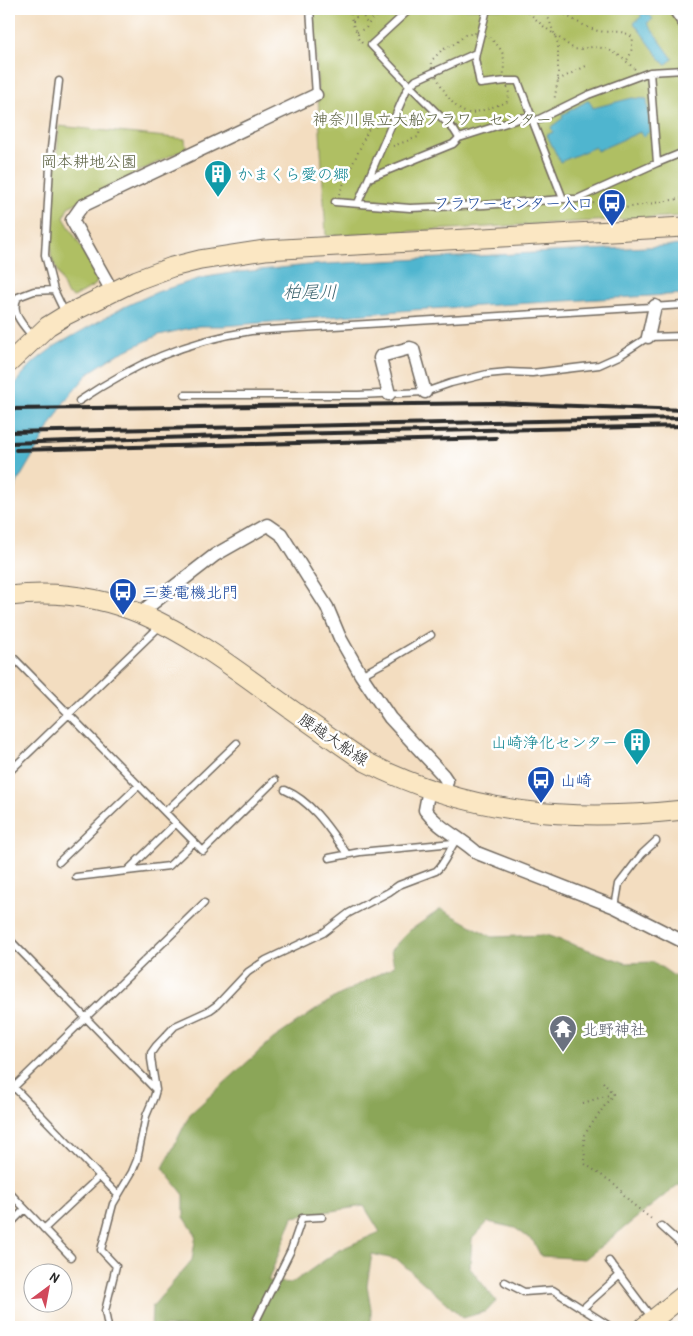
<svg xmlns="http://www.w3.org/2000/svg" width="693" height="1336" font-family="'Patrick Hand','Klee One',sans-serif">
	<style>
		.green { fill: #afbf63; stroke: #6d7547 }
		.forest { fill: #8ba659; stroke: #5b6842; fill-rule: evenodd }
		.water { fill: #50b5cf; stroke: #3e707d }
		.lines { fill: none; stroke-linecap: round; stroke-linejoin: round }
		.lane-casing { stroke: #71695f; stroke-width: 9 }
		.street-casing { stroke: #71695f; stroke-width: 15 }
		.secondary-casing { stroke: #71695f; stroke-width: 21 }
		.path { stroke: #71695f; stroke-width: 2; stroke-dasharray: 1 4; stroke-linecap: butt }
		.lane { stroke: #fff; stroke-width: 6 }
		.street { stroke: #fff; stroke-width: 12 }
		.secondary { stroke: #fbe7c3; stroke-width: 19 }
		.rail { stroke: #2b2b2b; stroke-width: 4 }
		.labels { text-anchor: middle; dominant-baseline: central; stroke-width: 5; stroke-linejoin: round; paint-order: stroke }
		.park-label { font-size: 16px; fill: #595f3f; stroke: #fff }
		.culture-label { font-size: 16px; fill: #0d838f; stroke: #fff; text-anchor: start }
		.transit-label { font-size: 16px; fill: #164399; stroke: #fff; text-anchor: start }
		.street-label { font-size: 16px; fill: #2b2b2b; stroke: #fff }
		.worship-label { font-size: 16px; fill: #5b616d; stroke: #fff; text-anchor: start }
		.water-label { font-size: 18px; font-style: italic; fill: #3a626d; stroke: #fff }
	</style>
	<rect width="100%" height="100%" fill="#fff"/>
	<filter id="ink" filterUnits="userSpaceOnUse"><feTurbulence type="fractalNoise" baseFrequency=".02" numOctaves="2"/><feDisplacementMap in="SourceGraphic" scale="10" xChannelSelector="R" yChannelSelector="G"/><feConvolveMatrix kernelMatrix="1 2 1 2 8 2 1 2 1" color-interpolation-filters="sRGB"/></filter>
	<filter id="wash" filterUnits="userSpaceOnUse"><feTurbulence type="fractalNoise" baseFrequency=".0096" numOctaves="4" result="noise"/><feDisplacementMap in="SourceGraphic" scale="20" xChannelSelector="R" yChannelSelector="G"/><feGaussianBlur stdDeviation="1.12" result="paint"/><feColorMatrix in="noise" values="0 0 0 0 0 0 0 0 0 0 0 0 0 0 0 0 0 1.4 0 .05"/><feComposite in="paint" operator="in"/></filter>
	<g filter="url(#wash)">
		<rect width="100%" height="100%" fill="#f3ddc0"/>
		<path class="green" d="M313,9h371v207l-358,20z
			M59,126l126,13 1,9 -118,59 -4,11 35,59 -4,8 -21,12 -7,-3 -16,-38v-26z"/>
		<path class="forest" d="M441,909l51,28 54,-2 80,28 28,-1 30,21v162l-4,9 4,4v22l-99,79 -44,-3 -8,-15 -18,-13 -27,-6 -16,17 -2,29 26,33 -9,10 -24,7 -65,-58 -26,-6 -5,31 4,24v18h-220l1,-20 40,-47 4,-25 -12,-18v-22l-21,-27 27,-54 83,-75 59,-40 62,-33 -3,-16 18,-19zM364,1206l16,26 -41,18 -47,33 -24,-2 25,-64z"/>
		<path class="water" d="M636,9h7l4,6 2,-1 4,5 -6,4 26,36 -8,6 -31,-42 8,-7z
			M632,98l15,1 3,32 -7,6 -3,-5 -43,19 -2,-4 -35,15 -13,-27 6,-3 -2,-5 12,-9 -1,-3 27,-15 4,8z
			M684,245v49l-273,16 -187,16h-25l-40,9 -45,21 -24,16 -25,29 -47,80 -9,22v-108l11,-18 14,-15 21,-16 69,-39 33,-15 44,-14 30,-5 78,-8z"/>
	</g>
	<g filter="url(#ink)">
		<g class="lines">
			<defs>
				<path id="lane" d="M310,9l6,86
					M487,9l-11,44 -60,27 -6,6 44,44 5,8 72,-23 2,7 55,-27 62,-23 34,-2
					M671,9l13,18
					M476,53l-1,6 5,25 26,-3h12l13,34
					M650,72l7,91
					M59,81l-8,67 -6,107 9,35 11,23
					M533,122l30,77
					M369,178l84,-34 6,-6
					M335,202l75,6 74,-3 79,-6h14l80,-36 27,-11
					M358,203l48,-112 4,-5 -39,-41 39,-36
					M33,337c-10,-12 -23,-24 -15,-40l16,-6 20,-1
					M185,395h173l67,-3 26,-9 36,-9 21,-2 24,1 67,-8 20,-9 29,-19 36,-1
					M79,401c55,-37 107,-60 172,-70l433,-26
					M9,653l194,198 72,-71
					M361,675l30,-16 40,-24
					M9,772l152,-147
					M285,790c28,12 45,40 62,64
					M165,812l72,-69
					M329,858l31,-6 93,-9
					M59,862l80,-77
					M127,871l49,-48
					M76,877l93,-11 25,-24
					M615,907l4,-23 23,-30 14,-13
					M9,939l147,151
					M9,1082l109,113
					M9,1092l195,-189
					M9,1192l62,65
					M9,1225l16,-16
					M661,1226l23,21
					M44,1229l56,-53
					M609,1261l43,57
					M505,1282l19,10 29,-2 58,37
					M582,1309l38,-34
					M108,1327l-3,-16 11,-45 -15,-16 12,-46 19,-32 5,-12 9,-44 8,-19 2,-7 -5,-31v-6l5,-7 19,-20 35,-16 7,-5 31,-33 18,-12 57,-27 26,-20 40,-21 10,-7 37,-14c10,-8 13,-23 22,-33
					M253,1327l38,-77 11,-32 20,-1"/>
				<path id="street" d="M112,291l-40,-71 10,-14 234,-111
					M648,337l7,-31
					M389,394l-9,-36 1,-2 29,-8 3,1 12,43
					M140,613l75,-58 53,-30 13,9 28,45 18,28 13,31 21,37 29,43 53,57 4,6 -3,13
					M429,789l-4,21c14,19 36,28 52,43l138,54 69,35"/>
				<path id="secondary" d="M9,363l39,-37 18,-11 71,-35 35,-13 28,-7 65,-10 419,-23
					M9,596c105,-13 173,34 254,93 34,25 68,49 103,73 103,53 205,60 318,48
					M644,1327l40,-32"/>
			</defs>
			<use href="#lane" class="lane-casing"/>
			<use href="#street" class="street-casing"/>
			<use href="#secondary" class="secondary-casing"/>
			<path class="path" d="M350,9l2,14
				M358,9l4,4 3,8 4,3
				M525,9l18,17 31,23c7,1 13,-2 20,-2 19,1 27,10 41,22
				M545,9l13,35v36l-4,21
				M557,9c11,8 26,17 38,21 15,5 26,-3 38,8l-2,15 -5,9
				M357,32l9,-4 5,-8 12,-7 2,-4
				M481,32c8,5 20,14 22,23 2,7 0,14 1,21 1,10 9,16 2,27 -11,2 -27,10 -37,10 -17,-1 -31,-34 -38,-47l2,-7 9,-9 14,-7 9,-8z
				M362,43l-5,-6 1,-3 -6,-11 3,-5 12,-9
				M558,80l30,-15
				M393,146l25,-9c5,-11 -5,-14 -13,-21
				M339,194l31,-68 10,1
				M593,203l12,6h14l65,-11
				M603,1082l10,12 -29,41 1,29 31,21 14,17 24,19
				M583,1103l29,-9"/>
			<use href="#lane" class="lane"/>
			<use href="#street" class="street"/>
			<use href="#secondary" class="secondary"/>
			<path class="rail" d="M9,409l487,-6 188,7
				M9,432l675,-14
				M9,443l276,-9 399,-8
				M16,450l480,-12"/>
		</g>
	</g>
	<defs>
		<symbol id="building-pin" viewBox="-11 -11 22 30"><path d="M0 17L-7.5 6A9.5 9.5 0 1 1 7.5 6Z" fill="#0f9aa8" stroke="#fff"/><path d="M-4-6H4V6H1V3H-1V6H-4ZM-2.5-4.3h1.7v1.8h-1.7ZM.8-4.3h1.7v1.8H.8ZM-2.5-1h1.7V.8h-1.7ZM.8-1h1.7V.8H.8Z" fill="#fff"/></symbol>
		<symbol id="bus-pin" viewBox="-11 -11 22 30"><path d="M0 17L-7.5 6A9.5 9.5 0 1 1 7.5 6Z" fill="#1a4fb4" stroke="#fff"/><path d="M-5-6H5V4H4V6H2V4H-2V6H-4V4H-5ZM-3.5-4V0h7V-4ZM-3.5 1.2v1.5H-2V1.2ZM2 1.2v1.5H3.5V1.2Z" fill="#fff"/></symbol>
		<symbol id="temple-pin" viewBox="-11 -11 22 30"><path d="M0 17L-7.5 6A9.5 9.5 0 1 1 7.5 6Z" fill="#6b7280" stroke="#fff"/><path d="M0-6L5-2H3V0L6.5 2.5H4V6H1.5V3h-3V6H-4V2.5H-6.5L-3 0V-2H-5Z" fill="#fff"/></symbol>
	</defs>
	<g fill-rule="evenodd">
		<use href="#building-pin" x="202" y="158" width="32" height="43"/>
		<use href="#bus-pin" x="596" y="187" width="32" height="43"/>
		<use href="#bus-pin" x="107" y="576" width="32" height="43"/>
		<use href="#building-pin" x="621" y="726" width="32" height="43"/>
		<use href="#bus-pin" x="525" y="764" width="32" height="43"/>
		<use href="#temple-pin" x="547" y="1013" width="32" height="43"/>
	</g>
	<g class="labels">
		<g class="park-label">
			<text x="432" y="119">神奈川県立大船フラワーセンター</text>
			<text x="89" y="161">岡本耕地公園</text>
		</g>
		<g class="culture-label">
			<text x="237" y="174">かまくら愛の郷</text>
			<text x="618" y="742" text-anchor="end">山崎浄化センター</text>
		</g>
		<g class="transit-label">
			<text x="593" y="203" text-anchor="end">フラワーセンター入口</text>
			<text x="142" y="592">三菱電機北門</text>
			<text x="560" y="780">山崎</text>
		</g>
		<g class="street-label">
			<text transform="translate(334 739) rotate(34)">腰越大船線</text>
		</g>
		<g class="worship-label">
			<text x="582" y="1029">北野神社</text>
		</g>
		<g class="water-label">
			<text x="310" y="291">柏尾川</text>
		</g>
	</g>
	<rect width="693" height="1336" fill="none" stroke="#fff" stroke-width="30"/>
	<g transform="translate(48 1288) rotate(32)"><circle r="24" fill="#ffffff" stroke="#aaaaaa"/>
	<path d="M0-4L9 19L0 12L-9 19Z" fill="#d1495b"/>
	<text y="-8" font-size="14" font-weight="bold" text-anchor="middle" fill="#2b2b2b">N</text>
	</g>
</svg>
